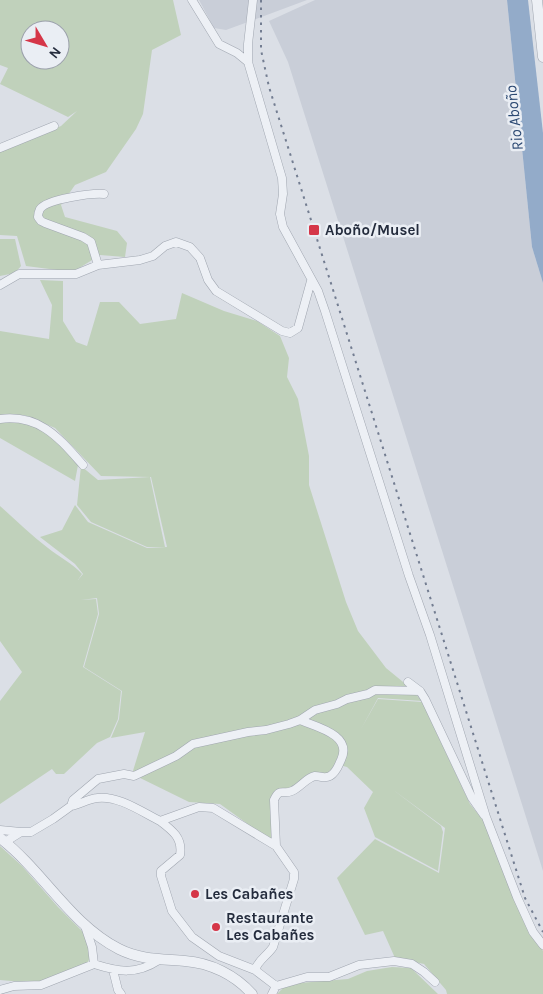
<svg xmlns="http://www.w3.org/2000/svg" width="543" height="994" font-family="Karla,sans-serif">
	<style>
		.built { fill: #c9ced8 }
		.green { fill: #c0d1bb; fill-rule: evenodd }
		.water { fill: #93abc9 }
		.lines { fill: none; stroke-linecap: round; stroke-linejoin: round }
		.minor-casing { stroke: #a0a6b0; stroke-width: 9 }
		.tertiary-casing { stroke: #a0a6b0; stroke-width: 11 }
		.minor { stroke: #edf0f5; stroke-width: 8 }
		.tertiary { stroke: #edf0f5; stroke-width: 10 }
		.rail { stroke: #737d91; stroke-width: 2; stroke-dasharray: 2.5 5; stroke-linecap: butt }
		.poi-dot { fill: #d53648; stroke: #eaeef4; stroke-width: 2 }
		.labels { text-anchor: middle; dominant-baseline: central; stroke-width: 5; stroke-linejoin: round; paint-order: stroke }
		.poi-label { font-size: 15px; font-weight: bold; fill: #242c3d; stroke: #eaeef4; text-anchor: start }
		.water-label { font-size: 16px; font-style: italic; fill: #2c4973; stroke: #eaeef4 }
	</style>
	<rect width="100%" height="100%" fill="#dbdfe6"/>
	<path class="built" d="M199,0h108l-81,30 -12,-2z
		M315,0h192l25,247 11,36v588l-255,-809 -19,-41z"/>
	<path class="green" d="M0,0h173l8,35 -29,15 -9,64 -7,15 -30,43 -31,13 -14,20 4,12 52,14 10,12 -2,14 -25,-2 -27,17 -47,-6 -9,-30 -17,-1v-84l61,-25 16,-15 -9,6 -68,-33 8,-16 -8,-3zM30,30h30v30h-30z
		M0,239h15l6,27 -6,7 -15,3z
		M40,280l23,1v40l13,21 11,4 13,-44h19l21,22 36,-5 6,-26 42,18 33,10 23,15 9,22 -2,19 11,22 11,57v29l37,117 12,29 28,37 22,18 14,15 -44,-3 -17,31 17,-30 44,3 48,102 13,16 38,90 22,41v43h-96l-1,-4 -22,-26 -29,-6 -12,-27 -18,4 -28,-57 38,-39 64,34 6,-45 -53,-39 -16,-31 16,31 49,37 2,6 -5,39 -63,-34 -11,-29 9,-16 -26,-25 -11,-3 -10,11 -17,1 -19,15 -12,-1 -4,49 -3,2 -51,-37 -31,-2 -57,-28 13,-42 -34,6 8,-19 3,-28 -38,-24 15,-53 -2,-16 -16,2 15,-1 2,15 -15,53 38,24 -3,28 -8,18 -13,6 -33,31h-8l-4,-5 -52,35v-103l22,-29 -22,-31v-135c16,14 31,29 48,42 11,9 24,15 34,26l-4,6 5,-6 -8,-10 -35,-27 22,-7 13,-25 13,17 59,26 20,-1 -16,-70 -50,-1 -46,-48 -31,-13h-24v-84l49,8 3,-34z
		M0,416h24l30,13 10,10 14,26 -3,16 -75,-43z
		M81,466l17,14 52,-3 15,70h-18l-56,-25 -14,-17z
		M0,846l22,20 36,41 27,27 6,21 -3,7 -46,19 -19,1 -23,-2z
		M392,967l19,1 27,26h-161l10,-10 61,-5 19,-8z"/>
	<path class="water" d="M507,0h21l15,133v150l-11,-36z"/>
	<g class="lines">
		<defs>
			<path id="minor" d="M192,0l27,44 18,9 11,9
				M253,0l-5,44v18l34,116 1,16 -3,20 3,13 35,64 7,20 84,265 21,59 56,182 31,80 16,35 10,13
				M0,148l54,-22
				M98,265l-7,-23 -8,-5 -38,-14 -4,-2 -3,-4c0,-2 1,-6 2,-8 7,-10 52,-16 64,-15
				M0,285l19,-11h57l22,-9 42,-5 13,-4 12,-10 11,-4 14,5 10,11 8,22 8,11 66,40 8,2 8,-5 13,-47
				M0,419c40,-5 59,19 83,46
				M408,682l12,9 5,8 47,99 12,17
				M71,806c9,-1 16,-7 26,-8 21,-3 45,14 63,23l39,-14 14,1 63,38
				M160,821c12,9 23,17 20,34l-19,16v5l11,35 20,26 27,19 36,14 21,16
				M0,830l21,2
				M5,842l16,-10h10l22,-13 18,-13 2,-6 25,-21 26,-5 10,2 42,-20 17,-12 55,-12 18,-2 23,-6 11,-4 15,-10 22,-6 10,-5 21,-5 7,-4 45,1
				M94,964c25,8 42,11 65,-4
				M113,970l5,20 3,4
				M255,970c3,-10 12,-14 18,-23l21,-68v-7l-18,-26 -2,-46c6,-13 9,-5 18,-9 9,-4 14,-13 23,-15 6,0 9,3 15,0 7,-4 8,-10 11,-16 12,-25 -24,-33 -41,-40
				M0,990l14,-4 27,-1 53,-21 -2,-17 -7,-21
				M272,994l4,-8 31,-9h22l30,-12 35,-4 18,3 12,8 11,10"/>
			<path id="tertiary" d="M537,0l6,57
				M0,838c43,33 70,86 119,111 22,11 42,10 66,12 26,2 50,14 67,33"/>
		</defs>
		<use href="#minor" class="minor-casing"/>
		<use href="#tertiary" class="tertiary-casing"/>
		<use href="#minor" class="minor"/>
		<use href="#tertiary" class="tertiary"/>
		<path class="rail" d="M261,0v50l8,37 256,811 18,34"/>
	</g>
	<g class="poi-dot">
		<rect x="308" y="224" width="12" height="12" rx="2.5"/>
		<circle cx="195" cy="894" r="5"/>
		<circle cx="216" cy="927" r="5"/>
	</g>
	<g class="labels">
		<g class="poi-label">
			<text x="325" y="230">Aboño/Musel</text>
			<text x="205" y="894">Les Cabañes</text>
			<text x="226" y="918">Restaurante<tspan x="226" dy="17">Les Cabañes</tspan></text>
		</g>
		<g class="water-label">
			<text transform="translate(514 118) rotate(-96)">Rio Aboño</text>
		</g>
	</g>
	<g transform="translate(45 45) rotate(128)"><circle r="24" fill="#eaeef4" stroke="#9ba0ab"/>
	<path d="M0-4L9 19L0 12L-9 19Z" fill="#d53648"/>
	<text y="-8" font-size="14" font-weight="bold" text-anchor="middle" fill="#242c3d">N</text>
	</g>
</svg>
